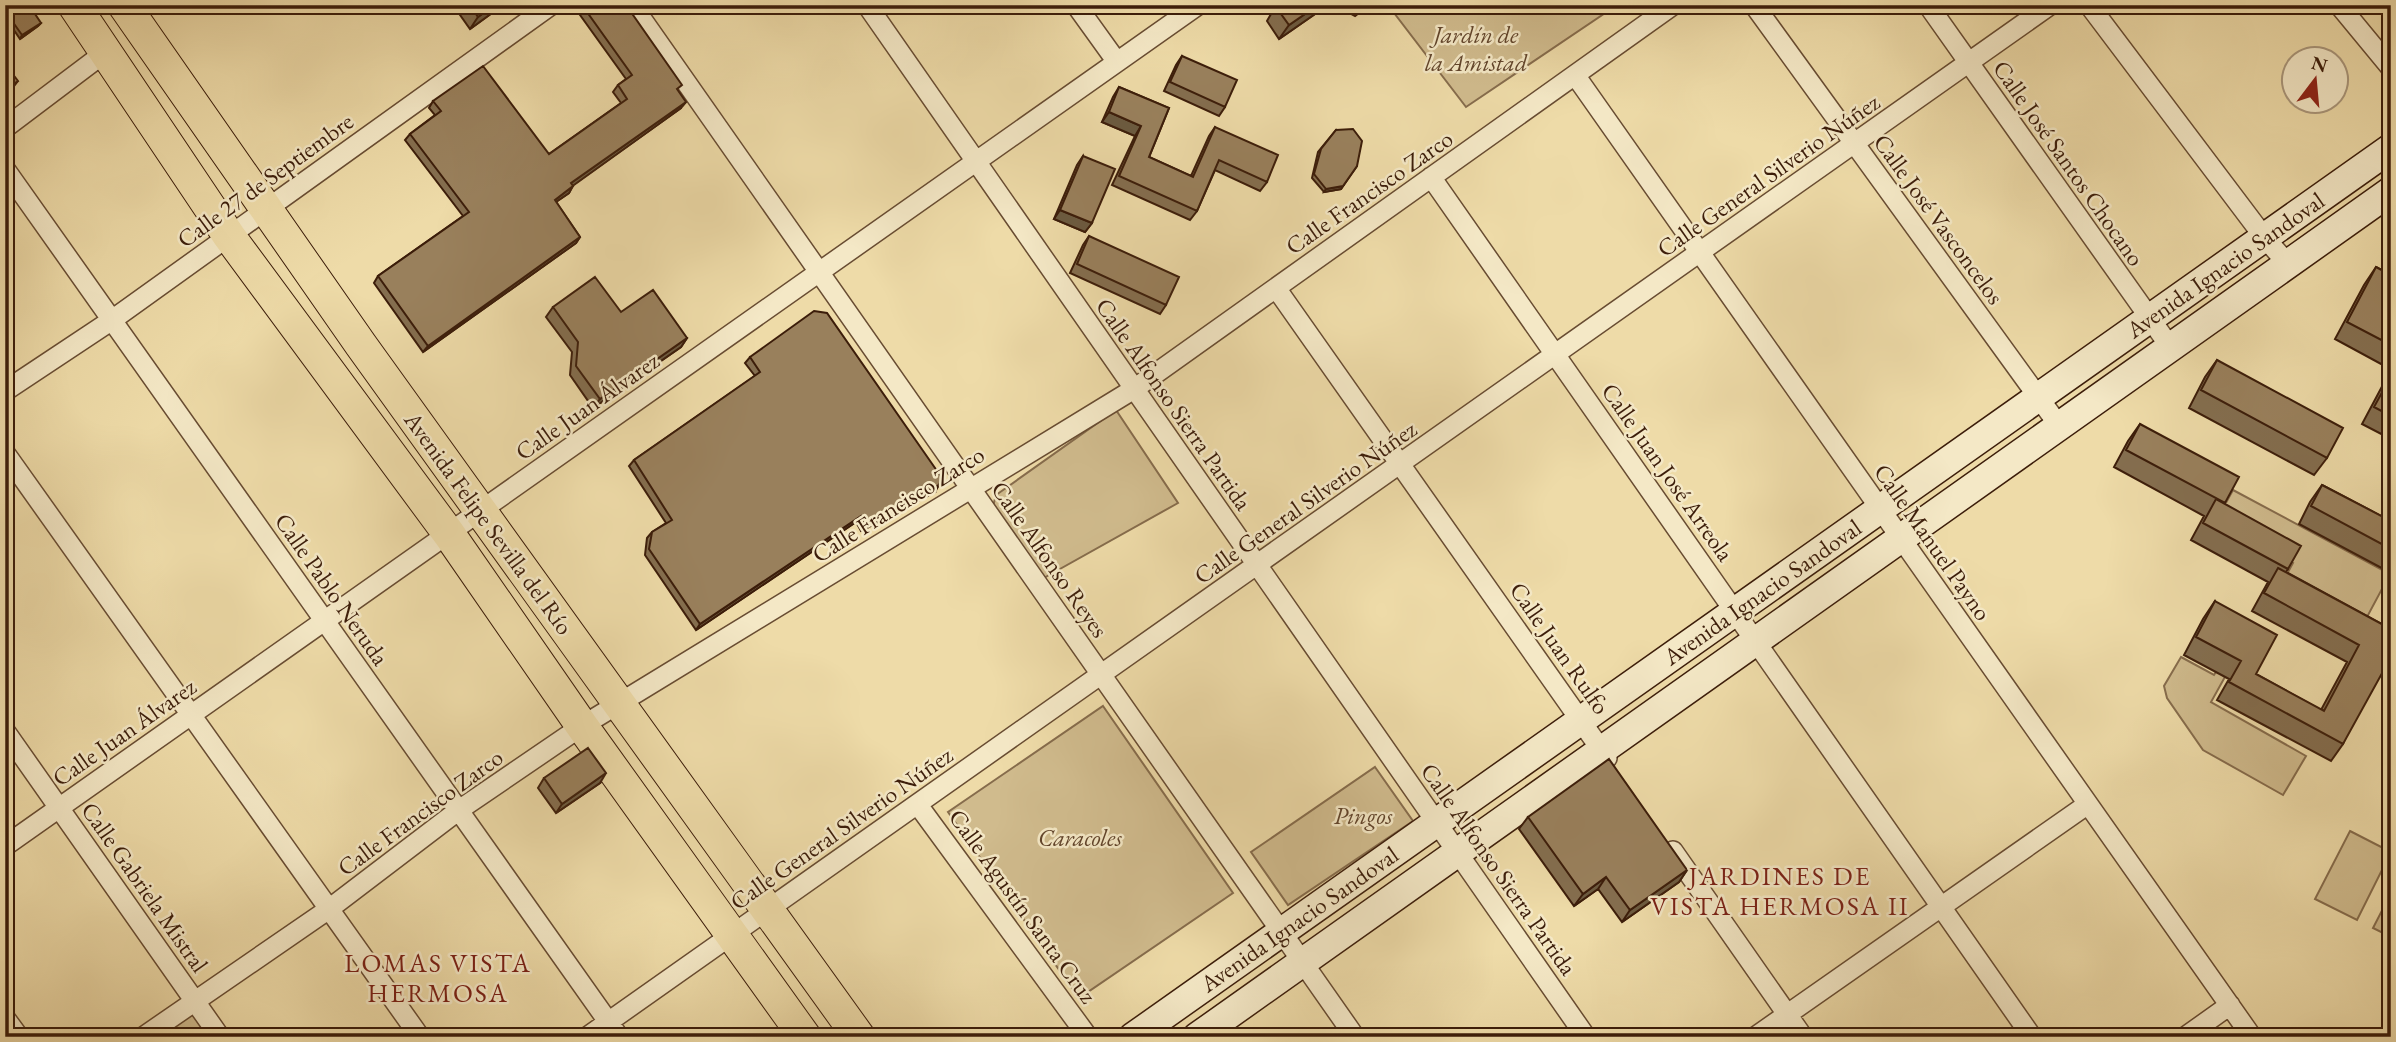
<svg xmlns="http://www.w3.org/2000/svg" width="2396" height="1042" font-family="'EB Garamond',serif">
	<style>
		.green { fill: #d0bb8d; stroke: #866c4c; stroke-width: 2 }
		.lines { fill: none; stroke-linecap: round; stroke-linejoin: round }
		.minor-casing { stroke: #684c32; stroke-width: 22 }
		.secondary-casing { stroke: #3c1d0a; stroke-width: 31 }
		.primary-casing { stroke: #3c1d0a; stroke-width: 34 }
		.minor { stroke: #f4e8c6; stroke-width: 19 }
		.secondary { stroke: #f4e8c6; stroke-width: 28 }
		.primary { stroke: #eedba8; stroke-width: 32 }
		.wall { fill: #846e4f; stroke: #3c1d0a; stroke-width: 2 }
		.shaded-wall { fill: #6b5a40; stroke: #3c1d0a; stroke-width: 2 }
		.building { fill: #99805c; stroke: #3c1d0a; stroke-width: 2 }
		.labels { text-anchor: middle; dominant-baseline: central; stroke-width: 5; stroke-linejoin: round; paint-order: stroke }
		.park-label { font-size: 24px; font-style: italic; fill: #61442b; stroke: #f4e8c6 }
		.street-label { font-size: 24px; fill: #3c1d0a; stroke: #f4e8c6 }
		.neighbourhood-label { font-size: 26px; letter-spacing: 2px; fill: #7a1f14; stroke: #f4e8c6 }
	</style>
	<rect width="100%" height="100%" fill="#eedba8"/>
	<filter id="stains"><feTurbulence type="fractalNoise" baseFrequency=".00286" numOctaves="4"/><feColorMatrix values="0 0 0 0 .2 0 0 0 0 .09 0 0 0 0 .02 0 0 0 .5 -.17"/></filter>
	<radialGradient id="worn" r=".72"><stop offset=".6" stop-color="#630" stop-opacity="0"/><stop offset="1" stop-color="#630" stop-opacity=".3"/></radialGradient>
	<path class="green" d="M1388,5h229l-151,102z
		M1116,410l62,93 -136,76 -49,-73 3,-11z
		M2233,490l157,84 -31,58 -80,-43 14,-26 -77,-42z
		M2181,657l33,18 9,-14 8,5 -20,36 95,54 -23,39 -80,-45 -36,-52 -3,-12z
		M1103,706l130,187 -154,105 -131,-186z
		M1375,767l38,54 -125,84 -37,-53z
		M2350,831l41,21 -34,68 -42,-21z
		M2391,893v44l-18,-9z
		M194,1012l18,25h-53z"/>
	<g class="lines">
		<defs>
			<path id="minor" d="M632,5l723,1032
				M867,5l719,1032
				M1076,5l41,57
				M1754,5l306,422
				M1928,5l243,343
				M2089,5l175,232 24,27
				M2339,5l52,63
				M1575,75l677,962
				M5,128l102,-77
				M5,169l614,868
				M1431,177l601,860
				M1276,288l331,470
				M5,391l107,-71 439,-315
				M5,453l415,584
				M5,731l215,306
				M918,805l170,232
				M5,846l1193,-841
				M1673,851l130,186
				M5,1018l14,19
				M143,1037l186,-128 130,-99 123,-84 552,-337 539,-384
				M587,1037l1463,-1032
				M1755,1037l333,-233
				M2185,1037l45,-32"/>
			<path id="secondary" d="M1133,1037l1258,-889
				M1197,1037l1194,-846"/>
			<path id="primary" d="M74,5l155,231 220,298 133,192 223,311
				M124,5l237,340 498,692"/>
		</defs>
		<use href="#minor" class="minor-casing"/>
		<use href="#secondary" class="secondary-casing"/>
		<use href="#primary" class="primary-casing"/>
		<use href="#minor" class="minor"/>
		<use href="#secondary" class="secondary"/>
		<use href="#primary" class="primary"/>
	</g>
	<path class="wall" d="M5,5l36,18 -3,3 -18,13 -15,-22z
		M453,5h50l-33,24z
		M577,5h49l52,86 3,17 -108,77 -4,8 -13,9 24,35 -4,6 -153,109 -49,-69 4,-7 85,-60 -58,-76 5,-6 25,-19 -6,-7 4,-7 116,53 72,-51 -8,-11 5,-7 8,-6 -51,-71z
		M1267,5h61l-49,34 -12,-18 4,-7 -5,-7z
		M1335,5h33l-13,11z
		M1182,56l43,51 -6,9 -55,-25 12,-26z
		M1119,87l50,21 -20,49 42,19 18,-40 6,-9 52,55 -7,9 -45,-21 -18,41 -7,9 -78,-35 23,-49 -33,-14 11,-25z
		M1336,130l21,36 -16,23 -17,3 -12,-14 6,-26z
		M1083,156l9,67 -7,9 -31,-13 23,-54z
		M1089,236l77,69 -6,9 -90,-41 13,-28z
		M2376,267l15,8v164l-29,-15 24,-45 -3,-14 -48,-26 29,-54z
		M553,307l68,5 66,26 -6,9 -88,61 -23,-33 2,-23 -26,-35z
		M750,357l185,135 -74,39 -5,-9 -160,108 -51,-75 2,-17 5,-6 14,-9 -37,-57 5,-6 121,-84 -10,-13z
		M2217,360l110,98 -13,17 -125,-67 16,-31z
		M2140,424l85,80 63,65 -2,3 105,57 -48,115 -12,17 -114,-61 12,-21 -45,-24 19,-36 12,-18 41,73 65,36 26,-48 -95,-51 16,-29 -77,-42 13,-24 -90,-49 14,-26z
		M2322,485l69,36v52l-92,-49 11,-22z
		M544,778l56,5 -44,30 -18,-25z
		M1528,817l159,53 -8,12 -57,40 -24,-33 -24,17 -55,-77z"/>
	<path class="shaded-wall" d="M494,5h9l-33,24 8,-12z
		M1318,5h10l-49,34 10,-14z
		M1362,5h6l-13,11z
		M41,23l-3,3 -18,13 2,-4z
		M18,81l-7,9 -6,5v-5z
		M686,102l-5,6 -114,82 4,-7z
		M1109,112l32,14 -6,10 -33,-14z
		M573,186l-4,7 -19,13 5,-6z
		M1343,186l-2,3 -17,3 2,-3z
		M1060,210l32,13 -7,9 -31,-13z
		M580,237l-4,6 -153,109 5,-6z
		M687,338l-6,9 -88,61 7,-9z
		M939,485l-4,7 -74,39 4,-6z
		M861,516l-5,6 -160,108 4,-6z
		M606,773l-6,10 -44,30 6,-9z
		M1687,870l-8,12 -57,40 8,-12z
		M1606,877l-8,12 -24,17 9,-12z"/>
	<path class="building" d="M5,5h24l12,18 -19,12 -17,-24z
		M470,5h24l-16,12z
		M582,5h44l56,80 -5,4 9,13 -115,81 2,3 -18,14 25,37 -152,109 -50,-70 91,-64 -59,-78 31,-23 -8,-10 50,-35 66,88 78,-55 -9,-14 14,-10z
		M1279,5h39l-29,20 -13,-18z
		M1182,56l55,24 -12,27 -55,-25z
		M5,64l13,17 -13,9z
		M1119,87l50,21 -20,49 44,20 22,-50 63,28 -11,27 -48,-22 -22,51 -78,-35 22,-50 -32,-14z
		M1353,129l9,12 -5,25 -14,20 -17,3 -12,-15 7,-25 15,-19z
		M1083,156l32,13 -23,54 -32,-13z
		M1089,236l90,41 -13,28 -89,-41z
		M2376,267l15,8v70l-44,-23z
		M595,277l26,35 32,-22 34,48 -87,61 -24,-33 2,-24 -25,-35z
		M814,311l13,2 115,165 -3,7 -74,40 -4,-9 -161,108 -51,-75 3,-17 20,-12 -38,-60 126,-88 -10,-15z
		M2217,360l126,68 -16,30 -126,-68z
		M2391,376v40l-17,-9z
		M2140,424l99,53 -14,26 -99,-53z
		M2322,485l69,36v28l-80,-43z
		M2216,499l85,47 -13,23 -85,-46z
		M2278,568l113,61v28l-48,87 -114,-62 12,-21 -45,-24 19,-36 62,34 -21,39 68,37 35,-66 -95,-52z
		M588,748l18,25 -44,31 -18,-26z
		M1609,759l78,111 -57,40 -24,-33 -23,17 -55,-77z"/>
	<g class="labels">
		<g class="park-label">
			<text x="1476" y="34">Jardín de<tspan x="1476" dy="28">la Amistad</tspan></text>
			<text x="1363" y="815">Pingos</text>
			<text x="1080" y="837">Caracoles</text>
		</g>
		<g class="street-label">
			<text transform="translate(2069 163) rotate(55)">Calle José Santos Chocano</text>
			<text transform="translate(1768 175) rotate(-35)">Calle General Silverio Núñez</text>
			<text transform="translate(265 180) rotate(-36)">Calle 27 de Septiembre</text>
			<text transform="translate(1369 192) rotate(-35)">Calle Francisco Zarco</text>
			<text transform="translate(1939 219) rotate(54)">Calle José Vasconcelos</text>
			<text transform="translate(2225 265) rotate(-35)">Avenida Ignacio Sandoval</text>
			<text transform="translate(1174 404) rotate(55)">Calle Alfonso Sierra Partida</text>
			<text transform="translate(587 406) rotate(-35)">Calle Juan Álvarez</text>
			<text transform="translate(1668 472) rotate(55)">Calle Juan José Arreola</text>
			<text transform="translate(1305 502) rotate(-35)">Calle General Silverio Núñez</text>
			<text transform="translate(898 504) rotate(-32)">Calle Francisco Zarco</text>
			<text transform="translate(489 523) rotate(54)">Avenida Felipe Sevilla del Río</text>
			<text transform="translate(1933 542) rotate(55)">Calle Manuel Payno</text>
			<text transform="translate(1050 559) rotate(55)">Calle Alfonso Reyes</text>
			<text transform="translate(332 589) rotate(55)">Calle Pablo Neruda</text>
			<text transform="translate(1762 592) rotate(-35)">Avenida Ignacio Sandoval</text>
			<text transform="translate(1560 648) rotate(55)">Calle Juan Rulfo</text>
			<text transform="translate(124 732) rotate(-35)">Calle Juan Álvarez</text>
			<text transform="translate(420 812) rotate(-36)">Calle Francisco Zarco</text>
			<text transform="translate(841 828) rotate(-35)">Calle General Silverio Núñez</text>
			<text transform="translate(1499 869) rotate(55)">Calle Alfonso Sierra Partida</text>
			<text transform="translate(145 887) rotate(55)">Calle Gabriela Mistral</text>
			<text transform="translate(1023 906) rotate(54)">Calle Agustín Santa Cruz</text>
			<text transform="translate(1299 919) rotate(-35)">Avenida Ignacio Sandoval</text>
		</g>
		<g class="neighbourhood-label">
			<text x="1780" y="876">JARDINES DE<tspan x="1780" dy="30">VISTA HERMOSA II</tspan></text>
			<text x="438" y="963">LOMAS VISTA<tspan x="438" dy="30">HERMOSA</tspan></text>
		</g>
	</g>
	<rect width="2396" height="1042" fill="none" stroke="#eedba8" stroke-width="28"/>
	<rect x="7" y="7" width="2382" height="1028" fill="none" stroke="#3c1d0a" stroke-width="3.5"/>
	<rect x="14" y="14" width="2368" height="1014" fill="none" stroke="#3c1d0a" stroke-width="2"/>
	<g transform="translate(2315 80) rotate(16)"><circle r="33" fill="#f4e8c6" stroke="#aa977b" stroke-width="2"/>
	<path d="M0-5L12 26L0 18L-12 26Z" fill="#8f2418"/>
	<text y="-10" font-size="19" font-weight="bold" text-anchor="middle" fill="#3c1d0a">N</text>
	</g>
	<rect width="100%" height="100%" filter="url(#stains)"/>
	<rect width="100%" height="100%" fill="url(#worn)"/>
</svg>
